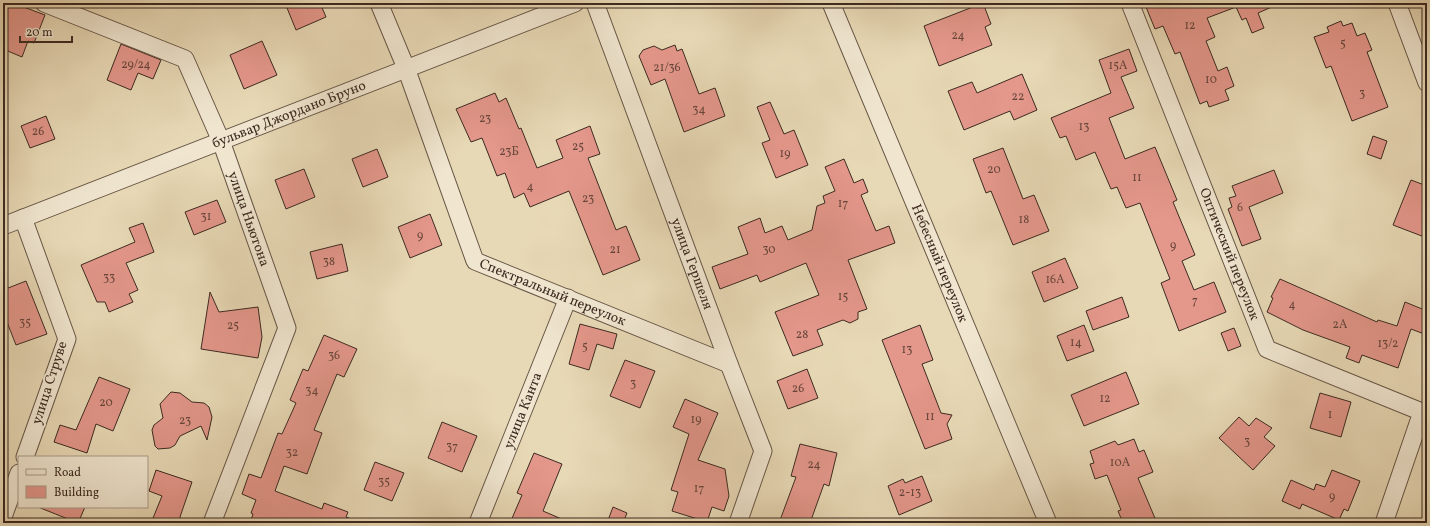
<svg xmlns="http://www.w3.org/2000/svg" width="1430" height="526" font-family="Vollkorn,serif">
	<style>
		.building { fill: #e4978b; stroke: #3c2a20 }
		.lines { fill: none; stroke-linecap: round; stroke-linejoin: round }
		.minor-casing { stroke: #675646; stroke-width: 19 }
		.minor { stroke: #f0e6d0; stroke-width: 17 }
		.labels { text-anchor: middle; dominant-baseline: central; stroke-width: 4; stroke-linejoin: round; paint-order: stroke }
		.number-label { font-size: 12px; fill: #66453b }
		.street-label { font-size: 14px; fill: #3c2a20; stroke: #f0e6d0 }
	</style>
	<rect width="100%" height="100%" fill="#e8d9b6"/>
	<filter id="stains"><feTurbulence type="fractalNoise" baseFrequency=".005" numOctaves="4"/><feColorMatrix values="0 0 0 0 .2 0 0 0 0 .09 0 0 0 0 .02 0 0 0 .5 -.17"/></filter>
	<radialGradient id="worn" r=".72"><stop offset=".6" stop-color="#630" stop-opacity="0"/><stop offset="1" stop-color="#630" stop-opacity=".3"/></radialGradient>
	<path class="building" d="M7,3h6l32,12 -11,28 -6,-2 -6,16 -19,-8v-36z
		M285,3h35l6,14 -30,13z
		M983,3l8,21 -6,3 7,18 -53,21 -15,-40z
		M1157,3h124l-23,10 6,15 -12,5 -6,-15 -4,2 -6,-13 -29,11 8,19 -9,4 12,30 9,-4 7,19 -9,4 4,10 -20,7 -2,-6 -7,3 -20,-52 -5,2 -12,-28 -8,3 -9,-22z
		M1341,21l2,5 9,-3 5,13 8,-3 7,17 -5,2 21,55 -36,14 -21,-55 -5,2 -12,-31 15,-5 -2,-5z
		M262,41l15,34 -33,14 -14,-34z
		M121,44l40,16 -8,19 -15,-6 -7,17 -24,-10z
		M675,45l2,6 5,-2 17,45 16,-6 10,28 -41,16 -19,-53 -14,6 -12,-29 4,-6 11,-4 8,4z
		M1129,49l8,22 -16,6 13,31 -25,10 16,41 30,-12 22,53 -4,2 22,53 -13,6 12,29 20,-8 12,30 -47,19 -18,-48 9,-4 -30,-76 -14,5 -9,-21 -6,2 -16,-37 -19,8 -10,-24 -6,2 -9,-20 60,-25 -12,-33z
		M1022,74l15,36 -23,10 -4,-9 -46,19 -16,-39 24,-9 5,11z
		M495,93l4,9 7,-4 13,31 2,-1 16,40 26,-10 -7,-18 34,-14 10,28 -12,4 28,72 10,-4 14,34 -37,15 -34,-84 -39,16 -6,-14 -10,5 -9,-25 -8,3 -15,-38 -11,4 -15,-33z
		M770,102l14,32 10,-4 14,35 -32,13 -14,-35 8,-3 -13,-33z
		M46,116l9,23 -25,9 -9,-22z
		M1373,136l14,5 -6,18 -14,-5z
		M1003,148l20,51 11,-4 15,36 -36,14 -22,-54 -5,2 -13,-34z
		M377,149l11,28 -25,10 -11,-28z
		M844,159l10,24 9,-4 5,13 -7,3 15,36 13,-5 6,17 -47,17 19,49 -9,3v7l-8,4 -7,-3 -26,10 6,15 -30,11 -18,-44 44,-17 -13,-32 -46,19 -3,-7 -37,14 -8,-22 36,-13 -10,-27 22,-9 5,15 17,-7 6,14 24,-10 5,-24 8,-3 -2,-7 12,-5 -10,-24z
		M304,169l11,28 -29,12 -11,-29z
		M1274,170l9,23 -34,14 12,32 -19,7 -14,-37 4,-2 -3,-9 7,-2 -4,-10z
		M1411,180l16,6v52l-34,-13z
		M217,200l9,22 -32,13 -9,-23z
		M430,214l12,31 -32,13 -12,-31z
		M143,223l11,29 -28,11 12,27 -9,4 4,8 -24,10 -4,-10h-8l-16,-37 54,-23 -6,-14z
		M342,244l6,27 -31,8 -7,-27z
		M1065,258l13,30 -34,14 -12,-30z
		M1280,279l97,43 1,-2 19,6 8,-24 22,9v24l-16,-6 -13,39 -36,-13 -3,8 -13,-5 4,-11 -47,-17 -36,-18 6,-14 -2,-1z
		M26,281l21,53 -31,11 -13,-33v-22z
		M210,292l9,20 39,-5 4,30 -4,21 -57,-9z
		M1122,297l7,20 -36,13 -7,-19z
		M580,324l37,10 -4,15 -16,-5 -8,26 -20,-6z
		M920,325l13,35 -11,4 19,49 11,2 -5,9 5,15 -27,10 -43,-109z
		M1084,325l10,26 -27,10 -10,-25z
		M1234,328l7,18 -13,5 -7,-18z
		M324,335l33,14 -13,28 -7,-3 -23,56 8,3 -15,41 -23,-8 -9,25 47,18 2,-6 24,9 -2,5 11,4v2h-98l-8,-3 2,-6 -2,-1 5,-13 -14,-6 7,-20 12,4 17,-45 4,1 14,-31 -6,-3 13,-31 5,2z
		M625,360l30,11 -15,37 -30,-12z
		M807,369l11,29 -30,11 -11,-28z
		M1126,372l13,32 -55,22 -13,-31z
		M99,377l31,12 -17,42 -17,-7 -9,29 -33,-11 6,-17 16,5z
		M171,392l9,1 12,9 12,1 5,4 3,10 -5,23 -6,-14 -21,10 -5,9 -5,3 -12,1 -3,-3 -3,-16 2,-5 9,-7 -3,-14z
		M1320,393l31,9 -10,35 -31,-9z
		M685,399l33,14 -20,47 27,9 4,27 -5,15 -12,-4 -5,15 -35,-11 6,-19 -7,-2 18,-56 -16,-7z
		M1239,417l10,9 7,-8 16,10 -8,9 11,9 -22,24 -34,-32z
		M442,422l35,14 -15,36 -34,-14z
		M1134,439l5,13 5,-2 9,22 -15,6 19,45h-34l-5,-12 3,-1 -14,-35 -12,4 -5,-15 4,-1 -4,-12 25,-10 3,4z
		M800,444l37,9 -8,33 -5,-2 -14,39h-31l17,-46 -5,-1z
		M534,453l28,11 -19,47 28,12h-61l12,-28 -5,-2z
		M375,462l29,11 -12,28 -28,-11z
		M156,470l36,12 -12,35 2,6h-31l11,-27 -13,-5z
		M1332,470l28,11 -12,30 -4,-2 -5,11 -37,-16 -2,5 -18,-8 9,-21 23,10 2,-6 9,3z
		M922,476l10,25 -33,14 -11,-29 15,-7 2,4z
		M38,507h47l-7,16z
		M613,507l14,6 -4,10h-16z"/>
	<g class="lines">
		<defs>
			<g id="minor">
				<path id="s1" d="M44,3l141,56 36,82 66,187 -75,195"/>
				<path id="s2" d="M379,3l27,65 69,193 254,103"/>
				<path id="s3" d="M595,3l134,361 34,87 -25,72"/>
				<path id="s4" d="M831,3l217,520"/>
				<path id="s5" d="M1130,3l137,346 155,63 -38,111"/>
				<path d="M1397,3l30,80"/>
				<path d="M23,218l44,121 -42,118"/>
				<path id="s6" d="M3,226l572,-223"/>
				<path d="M3,517l16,-44"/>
				<path id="s7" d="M478,523l90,-225"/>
			</g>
		</defs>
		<use href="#minor" class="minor-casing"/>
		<use href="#minor" class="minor"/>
	</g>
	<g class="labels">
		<g class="number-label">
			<text x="1190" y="26">12</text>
			<text x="958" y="36">24</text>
			<text x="1343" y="44">5</text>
			<text x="136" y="65">29/24</text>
			<text x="1118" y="66">15А</text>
			<text x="667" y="68">21/36</text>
			<text x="1211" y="80">10</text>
			<text x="1362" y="94">3</text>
			<text x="1018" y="97">22</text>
			<text x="699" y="110">34</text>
			<text x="485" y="119">23</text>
			<text x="1084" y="127">13</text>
			<text x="38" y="132">26</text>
			<text x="578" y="147">25</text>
			<text x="509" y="152">23Б</text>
			<text x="785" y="154">19</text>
			<text x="994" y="170">20</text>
			<text x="1137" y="178">11</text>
			<text x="530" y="187">4</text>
			<text x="588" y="199">23</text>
			<text x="843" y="204">17</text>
			<text x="1240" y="208">6</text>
			<text x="206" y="217">31</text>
			<text x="1024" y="220">18</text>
			<text x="420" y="236">9</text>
			<text x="1173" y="246">9</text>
			<text x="615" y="250">21</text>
			<text x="769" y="250">30</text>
			<text x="329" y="262">38</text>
			<text x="109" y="278">33</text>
			<text x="1055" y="280">16А</text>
			<text x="843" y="297">15</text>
			<text x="1195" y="301">7</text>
			<text x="1292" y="305">4</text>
			<text x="25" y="323">35</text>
			<text x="1340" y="325">2А</text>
			<text x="233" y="326">25</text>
			<text x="802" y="335">28</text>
			<text x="1076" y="343">14</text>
			<text x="1388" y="344">13/2</text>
			<text x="585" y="347">5</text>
			<text x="907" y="350">13</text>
			<text x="334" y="356">36</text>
			<text x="633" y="384">3</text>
			<text x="798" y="389">26</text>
			<text x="312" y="391">34</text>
			<text x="1105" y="399">12</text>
			<text x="106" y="403">20</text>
			<text x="1330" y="415">1</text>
			<text x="930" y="417">11</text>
			<text x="696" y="420">19</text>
			<text x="185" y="421">23</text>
			<text x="1247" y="442">3</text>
			<text x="452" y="447">37</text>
			<text x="292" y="453">32</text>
			<text x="1120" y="463">10А</text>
			<text x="814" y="465">24</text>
			<text x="384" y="482">35</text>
			<text x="699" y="489">17</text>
			<text x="910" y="493">2-13</text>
			<text x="1332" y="497">9</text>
		</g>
		<g class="street-label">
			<text stroke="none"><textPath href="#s6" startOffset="307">бульвар Джордано Бруно</textPath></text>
			<text stroke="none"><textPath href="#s1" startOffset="324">улица Ньютона</textPath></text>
			<text stroke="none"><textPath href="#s5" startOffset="270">Оптический переулок</textPath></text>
			<text stroke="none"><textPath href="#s3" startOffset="278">улица Гершеля</textPath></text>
			<text stroke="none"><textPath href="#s4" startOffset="282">Небесный переулок</textPath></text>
			<text stroke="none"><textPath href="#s2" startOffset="359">Спектральный переулок</textPath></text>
			<text transform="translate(50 383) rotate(-72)">улица Струве</text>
			<text stroke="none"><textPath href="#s7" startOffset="121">улица Канта</textPath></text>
		</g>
	</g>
	<rect width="1430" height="526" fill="none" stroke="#e8d9b6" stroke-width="16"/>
	<rect x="4" y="4" width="1422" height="518" fill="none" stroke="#3c2a20" stroke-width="2"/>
	<rect x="8" y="8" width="1414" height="510" fill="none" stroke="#3c2a20"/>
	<rect x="18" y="456" width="130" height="52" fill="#f0e6d0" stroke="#a89b8a"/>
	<rect x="26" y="469" width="20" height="6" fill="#f0e6d0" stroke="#a89b8a"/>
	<text x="54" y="476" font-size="12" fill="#3c2a20">Road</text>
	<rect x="26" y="486" width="20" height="12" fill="#e4978b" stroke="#a89b8a"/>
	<text x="54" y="496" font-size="12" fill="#3c2a20">Building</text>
	<path d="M20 36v6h52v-6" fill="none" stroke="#3c2a20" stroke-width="2"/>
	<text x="26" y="36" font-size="12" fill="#3c2a20" stroke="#f0e6d0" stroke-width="3" paint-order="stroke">20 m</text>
	<rect width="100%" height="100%" filter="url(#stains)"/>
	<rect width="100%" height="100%" fill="url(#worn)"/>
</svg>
